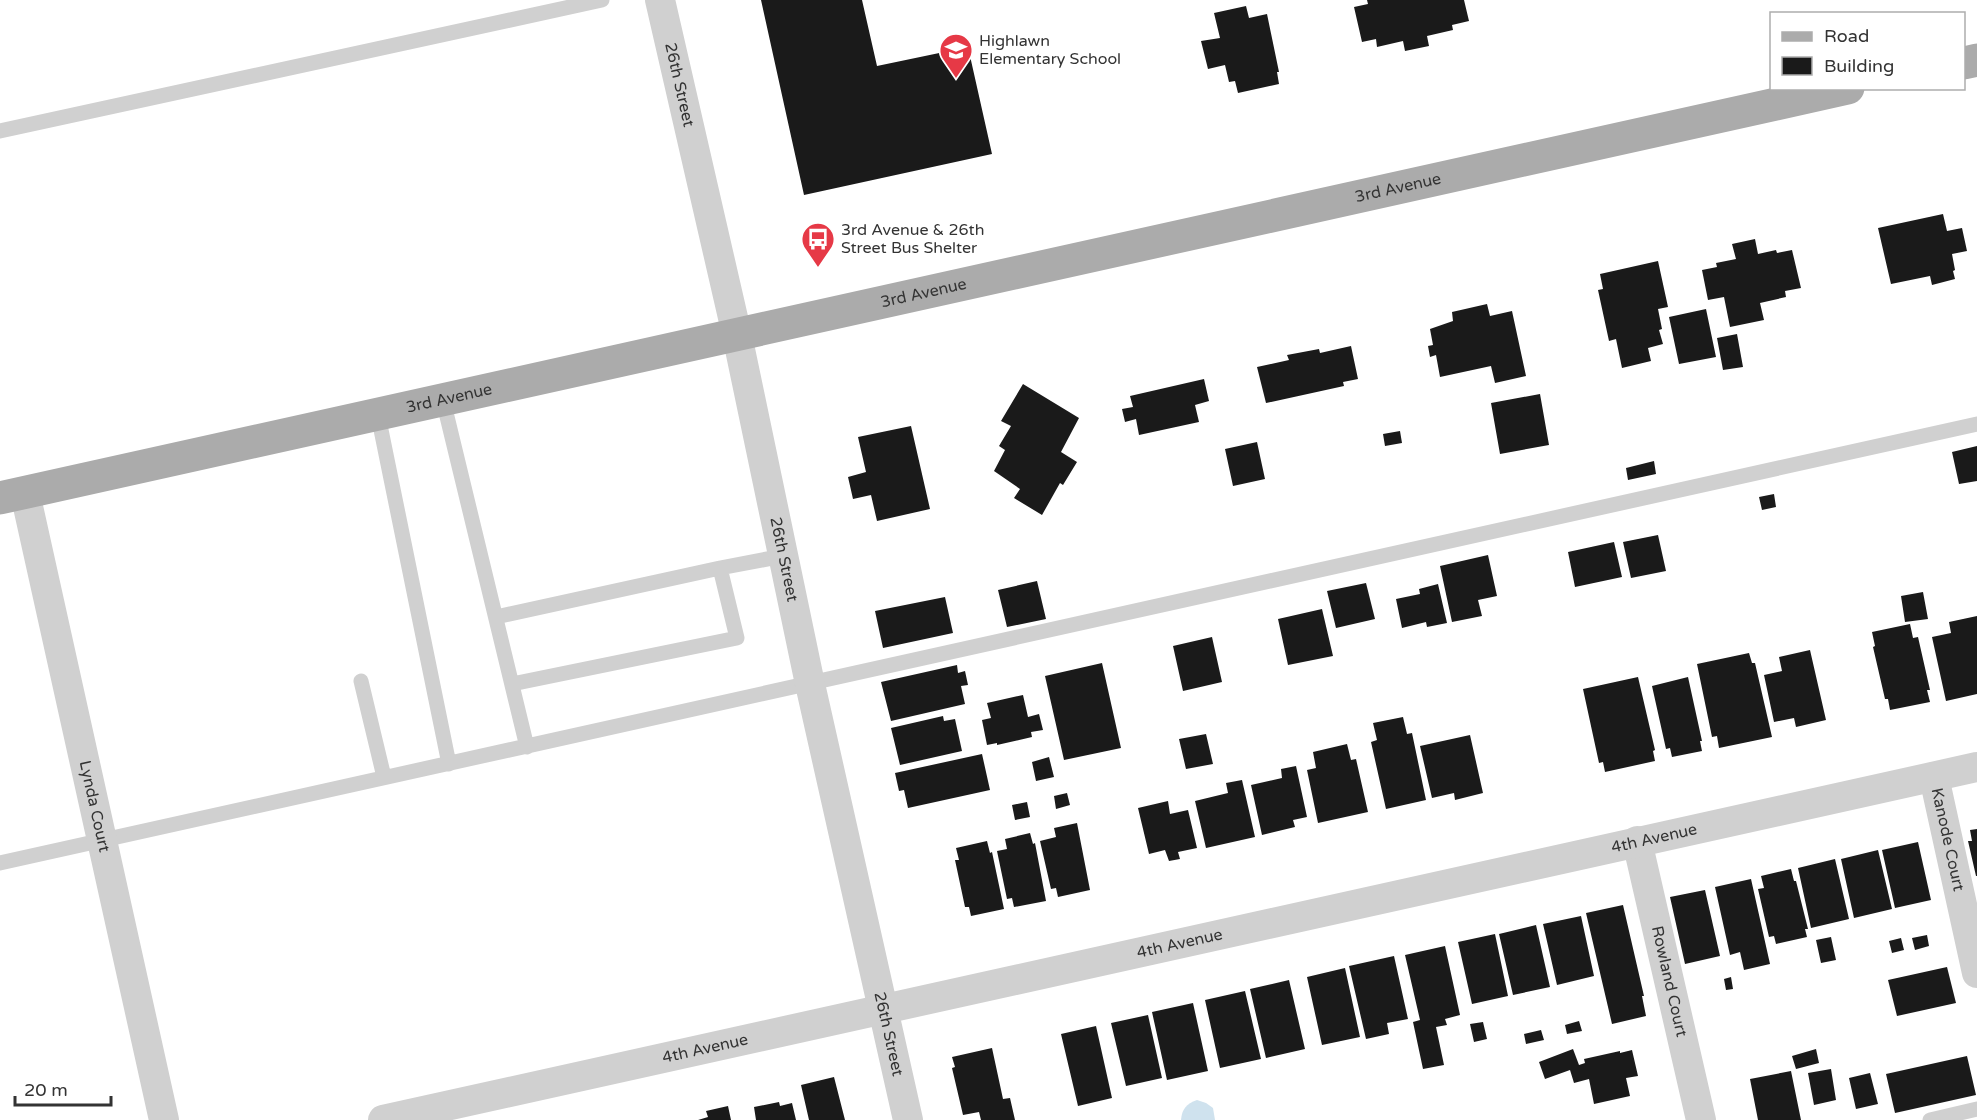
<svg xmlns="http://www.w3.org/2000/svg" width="1977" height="1120" font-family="'Varela Round',sans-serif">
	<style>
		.water { fill: #cfe2ee }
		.building { fill: #1a1a1a }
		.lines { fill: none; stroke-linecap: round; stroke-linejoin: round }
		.service { stroke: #d0d0d0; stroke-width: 15 }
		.minor { stroke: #d0d0d0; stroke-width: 30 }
		.primary { stroke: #ababab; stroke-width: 33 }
		.labels { text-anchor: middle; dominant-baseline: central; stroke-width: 6; stroke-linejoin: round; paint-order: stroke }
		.poi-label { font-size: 16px; fill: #333; stroke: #fff; text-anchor: start }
		.street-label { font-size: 16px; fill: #333; stroke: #fff }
	</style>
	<rect width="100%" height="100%" fill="#fff"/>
	<path class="water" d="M1197,1100l9,3 7,5 2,12h-34c1,-11 5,-16 16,-20z"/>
	<path class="building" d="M761,0h101l15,66 91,-19 24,107 -188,41z
		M1367,0h97l5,21 -17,4 1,5 -26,6 2,10 -24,5 -2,-10 -26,6 -1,-8 -14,3 -8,-35 14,-3z
		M1246,6l3,12 18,-4 12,58h-2l2,12 -41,9 -3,-12 -6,1 -4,-17 -17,4 -7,-28 19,-3 -6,-25z
		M1943,214l4,17 15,-3 5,23 -15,3 3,16 -2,1 2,8 -23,6 -2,-9 -39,8 -13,-56z
		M1755,239l3,15 18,-4 1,3 15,-3 9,38 -16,3 1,6 -26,6 4,17 -34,7 -6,-30 -16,3 -6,-30 15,-3 -1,-4 20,-4 -4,-15z
		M1658,261l10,46 -10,2 4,20 -3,1 4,14 -15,4 3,13 -29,7 -6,-29 -7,2 -11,-51 5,-1 -3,-15z
		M1487,304l3,12 22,-5 14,65 -31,7 -4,-17 -51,11 -4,-22 -6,2 -2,-11 5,-1 -3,-16 23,-8 -1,-9z
		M1706,309l10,48 -37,7 -10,-47z
		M1737,334l6,33 -20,3 -6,-32z
		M1351,346l7,33 -15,3 1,4 -78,17 -9,-36 32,-7 -2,-5 32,-6 1,4z
		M1204,379l5,22 -14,4 4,17 -60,13 -3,-16 -11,3 -3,-13 11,-2 -3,-11z
		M1023,384l56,34 -18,34 16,10 -14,23 -3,-2 -18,32 -28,-17 6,-9 -26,-18 11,-21 -6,-4 12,-20 -10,-5z
		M1540,394l9,51 -49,9 -9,-51z
		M911,426l19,83 -53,12 -6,-26 -18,4 -5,-22 18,-5 -8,-35z
		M1400,431l2,12 -17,3 -2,-12z
		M1257,442l8,37 -32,7 -8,-37z
		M1977,446v35l-18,3 -7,-32z
		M1654,461l2,13 -28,6 -2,-12z
		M1774,494l2,13 -14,3 -3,-13z
		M1658,535l8,36 -35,7 -8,-36z
		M1614,542l8,35 -47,10 -7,-35z
		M1488,555l9,41 -19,4 4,16 -30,6 -12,-56z
		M1037,581l9,38 -39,8 -9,-37z
		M1366,583l9,36 -39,9 -9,-37z
		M1438,584l9,39 -20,4 -1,-5 -24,6 -6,-29 24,-5 -1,-5z
		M1923,592l5,27 -23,3 -4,-26z
		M945,597l8,36 -70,15 -8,-37z
		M1322,609l11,47 -45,9 -10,-46z
		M1977,616v78l-31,7 -14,-64 19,-4 -2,-11z
		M1910,624l3,14 5,-1 12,53h-3l3,12 -40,8 -2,-11h-3l-12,-52 2,-1 -3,-14z
		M1212,637l10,45 -39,9 -10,-45z
		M1810,650l16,70 -30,7 -2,-9 -20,4 -10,-47 18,-4 -3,-14z
		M1749,653l3,10h3l17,74 -53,11 -2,-12 -5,1 -15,-73z
		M1102,663l19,85 -57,12 -19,-84z
		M957,665l1,8 7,-2 3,14 -7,1 4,18 -74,17 -10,-39z
		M1638,677l17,73 -2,1 2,10 -50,11 -2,-10 -4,1 -16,-74z
		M1688,677l14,64h-2l2,10 -30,6 -2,-9 -4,1 -14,-63z
		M1023,695l5,22 11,-3 4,16 -12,2 1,5 -35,8v-2l-10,2 -5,-25 9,-2 -4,-15z
		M943,716l1,5 11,-2 7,32 -62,14 -9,-37z
		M1403,717l4,17 5,-1 14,67 -40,9 -15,-67 6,-2 -4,-17z
		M1206,734l7,30 -27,5 -7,-30z
		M1470,735l13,58 -28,7 -1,-7 -22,5 -12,-52z
		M1347,744l4,16 5,-1 12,53 -50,11 -11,-53 9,-2 -3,-16z
		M982,754l8,36 -82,18 -4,-18 -5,1 -4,-18z
		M1049,757l5,20 -18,4 -4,-19z
		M1296,766l11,51 -14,3 2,7 -33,8 -11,-50 31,-7 -1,-9z
		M1242,780l13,57 -49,11 -11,-47 33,-8 -2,-10z
		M1067,793l3,12 -14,4 -2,-13z
		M1168,801l2,13 18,-4 9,38 -19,4 2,7 -11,2 -4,-11 -16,4 -11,-46z
		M1027,802l3,15 -15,3 -3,-15z
		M1077,823l13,67 -32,7 -2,-9 -5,1 -11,-48 16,-4 -2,-9z
		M1977,829v47h-1l-8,-35h4l-2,-11z
		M1030,833l3,11 2,-1 11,58 -32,6 -2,-9 -5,1 -10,-48 10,-2 -2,-10z
		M987,841l3,12 2,-1 12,57 -33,7 -2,-9h-4l-10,-47h4l-3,-12z
		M1918,842l13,58 -36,8 -13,-58z
		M1878,850l14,59 -38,9 -13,-59z
		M1835,859l14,60 -38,9 -13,-60z
		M1791,869l3,12h2l12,48h-3l2,8 -31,7 -2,-8 -5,1 -11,-48 6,-1 -3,-12z
		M1751,879l19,85 -26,6 -4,-18 -10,3 -15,-68z
		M1705,890l15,66 -35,8 -15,-67z
		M1623,905l21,91h-2l4,20 -34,8 -26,-111z
		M1581,916l13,60 -37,9 -14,-61z
		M1536,925l14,62 -37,8 -14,-61z
		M1495,934l13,62 -36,8 -14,-62z
		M1927,935l2,11 -14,4 -3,-12z
		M1831,937l5,23 -15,3 -5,-23z
		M1901,938l3,12 -12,3 -3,-12z
		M1445,946l15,69 -15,4 2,6 -11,2 8,38 -21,4 -10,-47 7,-2 -15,-65z
		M1394,956l14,63 -21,4 2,11 -23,5 -17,-73z
		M1947,967l9,36 -59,13 -9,-36z
		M1345,968l15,69 -38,8 -15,-68z
		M1731,977l2,12 -7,1 -2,-11z
		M1289,980l16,69 -39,9 -16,-69z
		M1245,991l16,68 -41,9 -15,-68z
		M1193,1003l15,68 -41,9 -15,-68z
		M1148,1015l14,63 -36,8 -15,-63z
		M1579,1021l3,10 -15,3 -2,-9z
		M1483,1022l4,17 -13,3 -4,-18z
		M1096,1026l16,72 -34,8 -17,-72z
		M1541,1030l3,10 -18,4 -2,-10z
		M992,1048l11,51 7,-1 5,22h-34l-2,-8 -16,3 -11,-47 3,-1 -3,-10z
		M1573,1049l6,16 6,-2 -1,-4 36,-8v2l12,-3 6,26 -12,2 4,18 -36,8 -5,-25 -15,4 -4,-13 -25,9 -6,-17z
		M1816,1049l3,14 -23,6 -4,-13z
		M1967,1056l9,39 -81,18 -9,-39z
		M1831,1069l5,31 -22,5 -6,-32z
		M1791,1071l10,49h-43l-8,-41z
		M1870,1073l8,31 -22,5 -7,-31z
		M834,1077l11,43h-36l-8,-35z
		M779,1102l1,4 12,-3 4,17h-40l-2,-13z
		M728,1106l3,14h-33l10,-3 -2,-6z"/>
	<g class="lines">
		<path class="service" d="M0,131l602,-131
			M443,400l84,347
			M378,415l71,349
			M496,617l224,-49 63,-12
			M361,681l23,96
			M512,684l225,-46 -17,-70
			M0,863l1977,-439
			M1930,1120l47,-11"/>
		<g class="minor">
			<path id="s1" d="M660,0l77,335 73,349 98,436"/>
			<path id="s2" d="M25,493l139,627"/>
			<path id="s3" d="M1934,777l43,196"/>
			<path id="s4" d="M1637,841l64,279"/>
			<path id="s5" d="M383,1120l1594,-353"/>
		</g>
		<g class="primary">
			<path d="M1964,63l13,-3"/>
			<path id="s6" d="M0,498l1848,-410"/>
		</g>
	</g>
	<defs>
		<symbol id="school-pin" viewBox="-11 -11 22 30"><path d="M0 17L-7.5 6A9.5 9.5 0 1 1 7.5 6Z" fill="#e63946" stroke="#fff"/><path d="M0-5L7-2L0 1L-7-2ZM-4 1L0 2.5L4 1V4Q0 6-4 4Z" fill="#fff"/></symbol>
		<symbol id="bus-pin" viewBox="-11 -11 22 30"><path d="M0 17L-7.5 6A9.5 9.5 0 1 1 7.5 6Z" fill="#e63946" stroke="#fff"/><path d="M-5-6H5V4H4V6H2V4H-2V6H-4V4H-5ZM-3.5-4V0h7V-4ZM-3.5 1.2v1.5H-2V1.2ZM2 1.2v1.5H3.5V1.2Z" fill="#fff"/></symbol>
	</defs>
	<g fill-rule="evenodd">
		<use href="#school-pin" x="937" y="31" width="38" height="52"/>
		<use href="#bus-pin" x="799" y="220" width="38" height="52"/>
	</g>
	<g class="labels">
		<g class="poi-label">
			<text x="979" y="41">Highlawn<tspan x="979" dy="18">Elementary School</tspan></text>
			<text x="841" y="230">3rd Avenue &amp; 26th<tspan x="841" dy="18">Street Bus Shelter</tspan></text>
		</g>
		<g class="street-label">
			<text stroke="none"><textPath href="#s1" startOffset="87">26th Street</textPath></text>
			<text stroke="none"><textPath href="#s6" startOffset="1432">3rd Avenue</textPath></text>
			<text stroke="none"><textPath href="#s6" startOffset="946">3rd Avenue</textPath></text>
			<text stroke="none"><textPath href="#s6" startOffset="460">3rd Avenue</textPath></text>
			<text stroke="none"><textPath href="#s1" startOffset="573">26th Street</textPath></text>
			<text stroke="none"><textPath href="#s2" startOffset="321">Lynda Court</textPath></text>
			<text stroke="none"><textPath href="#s5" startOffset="1302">4th Avenue</textPath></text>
			<text stroke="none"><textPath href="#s3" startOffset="64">Kanode Court</textPath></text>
			<text stroke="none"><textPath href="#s5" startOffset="816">4th Avenue</textPath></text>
			<text stroke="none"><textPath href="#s4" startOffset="144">Rowland Court</textPath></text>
			<text stroke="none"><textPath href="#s1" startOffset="1059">26th Street</textPath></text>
			<text stroke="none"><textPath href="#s5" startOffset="330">4th Avenue</textPath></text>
		</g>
	</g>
	<rect x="1770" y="12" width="195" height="78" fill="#ffffff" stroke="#adadad" stroke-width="1.5"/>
	<rect x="1782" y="32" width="30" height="9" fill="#ababab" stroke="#adadad" stroke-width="1.5"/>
	<text x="1824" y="42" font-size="18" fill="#333333">Road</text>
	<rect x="1782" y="57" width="30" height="18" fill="#1a1a1a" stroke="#adadad" stroke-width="1.5"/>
	<text x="1824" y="72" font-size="18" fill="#333333">Building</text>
	<path d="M15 1096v9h96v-9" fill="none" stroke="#333333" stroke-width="3"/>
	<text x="24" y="1096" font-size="18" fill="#333333" stroke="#ffffff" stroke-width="4.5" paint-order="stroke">20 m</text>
</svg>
